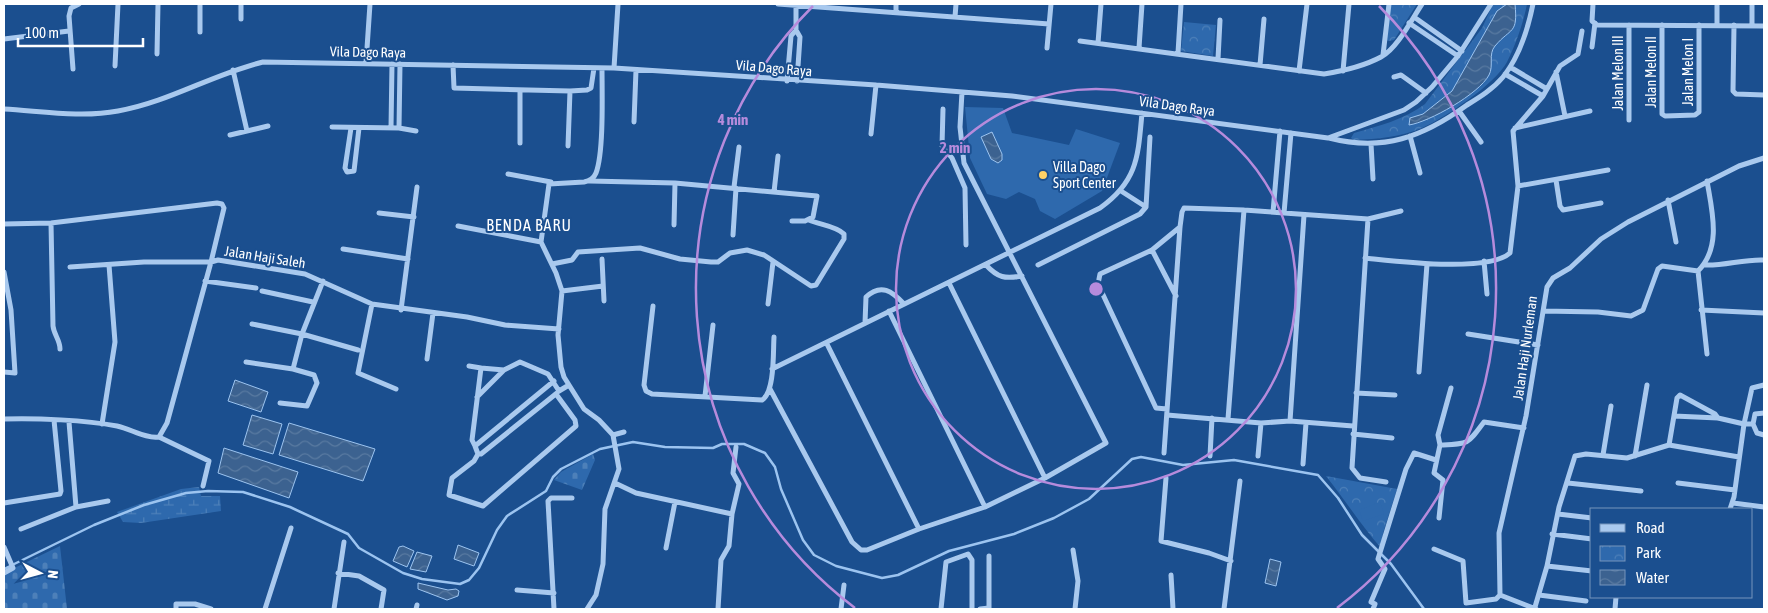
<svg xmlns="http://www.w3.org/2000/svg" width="1768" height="613" font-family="'Asap Condensed',sans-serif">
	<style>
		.wetland { fill: url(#wetland-marsh) }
		.cemetery { fill: url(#cemetery-stones) }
		.park { fill: url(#park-crowns) }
		.pitch { fill: #2e69ad }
		.water { fill: url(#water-waves); stroke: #9cc4f0 }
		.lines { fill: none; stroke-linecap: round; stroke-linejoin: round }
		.stream { stroke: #9cc4f0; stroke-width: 2.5 }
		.street { stroke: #a9c9ee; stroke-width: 5 }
		.ring { fill: none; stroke: #b68bdc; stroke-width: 2.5 }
		.poi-dot { fill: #ffd166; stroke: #1b4f8f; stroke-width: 2 }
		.labels { text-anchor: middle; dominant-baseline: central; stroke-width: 4; stroke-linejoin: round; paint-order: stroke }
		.street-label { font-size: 14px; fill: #fff; stroke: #1b4f8f }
		.poi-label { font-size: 14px; fill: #fff; stroke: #1b4f8f; text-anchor: start }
		.quarter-label { font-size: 16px; letter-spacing: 1px; fill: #fff; stroke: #1b4f8f }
		.centre { fill: #b68bdc; stroke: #1b4f8f; stroke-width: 2.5 }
		.ring-label { font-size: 15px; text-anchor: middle; font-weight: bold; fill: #b68bdc; stroke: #1b4f8f; stroke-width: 4; stroke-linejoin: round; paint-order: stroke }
	</style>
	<defs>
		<pattern id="wetland-marsh" width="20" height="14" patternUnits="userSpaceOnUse" patternTransform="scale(1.25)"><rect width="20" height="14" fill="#2e69ad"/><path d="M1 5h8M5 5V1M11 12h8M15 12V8" fill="none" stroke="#4d80b9"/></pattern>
		<pattern id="cemetery-stones" width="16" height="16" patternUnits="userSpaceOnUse" patternTransform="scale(1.25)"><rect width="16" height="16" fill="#2e69ad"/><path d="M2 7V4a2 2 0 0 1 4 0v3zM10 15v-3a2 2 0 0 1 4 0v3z" fill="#4d80b9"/></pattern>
		<pattern id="park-crowns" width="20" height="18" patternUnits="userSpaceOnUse" patternTransform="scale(1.25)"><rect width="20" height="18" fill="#2e69ad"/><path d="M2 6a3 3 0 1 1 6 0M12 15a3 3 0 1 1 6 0" fill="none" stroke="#4d80b9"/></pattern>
		<pattern id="water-waves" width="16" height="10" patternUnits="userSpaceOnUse" patternTransform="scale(1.25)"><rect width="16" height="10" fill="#3c6290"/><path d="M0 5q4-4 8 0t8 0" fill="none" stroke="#597aa1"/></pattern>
	</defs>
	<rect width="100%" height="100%" fill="#1b4f8f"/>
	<path class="wetland" d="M199,487l2,9h19l1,15 -80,12 -18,-1 -6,-10 64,-23z"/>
	<path class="cemetery" d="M593,454l2,6 -13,30 -28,-10 7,-8z
		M60,546l7,63h-63v-36z"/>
	<path class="park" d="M1391,4h26l-23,36 -5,1 -3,-1z
		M1493,4h34c-4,20 -11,40 -20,58 -12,22 -62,56 -85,66 -21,9 -45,11 -68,12l-3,-2 3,-5c24,-7 50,-13 71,-29l57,-76z
		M1184,22l32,3 -3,31 -32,-5z
		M1326,476l71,13 -14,44 -2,15c-20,-23 -36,-48 -55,-72z"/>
	<path class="pitch" d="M965,107l38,1 9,25 57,12 7,-16 44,14 -18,48 -47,28 -15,-8 -5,-12 -16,-7 -13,7 -19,-5 -17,-36z
		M1380,502l4,12 -21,7 -4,-11z"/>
	<path class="water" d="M1507,4h8c3,31 -4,23 -20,42 -7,8 -1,20 -6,29 -10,19 -60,47 -80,50l1,-7 13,-4 29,-23 45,-80z
		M992,132l10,22v6l-4,3 -7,-4 -10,-22z
		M235,380l33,12 -7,20 -33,-11z
		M252,415l30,9 -9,30 -30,-9z
		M289,423l86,26 -12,32 -84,-26z
		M224,448l74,24 -9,26 -71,-25z
		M458,545l21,8 -5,13 -20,-7z
		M403,546l11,5 -7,16 -14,-6 6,-14z
		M417,552l15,4 -6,16 -16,-3z
		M1270,559l11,3 -5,24 -11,-3z
		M418,583l30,7 8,-1 3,2 -1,5 -11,4 -29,-11z"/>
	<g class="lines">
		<path class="stream" d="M4,569l90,-44 50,-20 42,-12 22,-2 35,1 47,15 58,27 11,14 44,25 19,6 38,5 9,-4 10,-12 18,-38 10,-14 39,-25 7,-14 8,-8 39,-20 33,-7 32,5 48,1 9,-4h22l21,9 10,14 6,22 22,51 11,15 22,11 46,12 16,-3 51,-24 65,-17 40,-16 35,-19 43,-40 9,-2 42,8 51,-5 84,15 20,23 24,37 29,29 33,45"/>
		<path class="street" d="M200,4v28
			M778,4l271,20
			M1593,4l-1,17 5,4 167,1
			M896,12v-8
			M955,17l1,-13
			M1414,17l48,34
			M241,19v-15
			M1409,23l49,33
			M1629,25v95
			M1662,25v89l3,2 30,-1 4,-3v-87
			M1717,25v-21
			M1734,25l-1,66 3,3 28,1
			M1752,26v-22
			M796,30v-25
			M4,39l65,-8
			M1080,41l244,33c19,-3 40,-8 57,-17 16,-8 31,-38 41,-53
			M1098,43l3,-39
			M1592,47l3,-24
			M1047,48l4,-44
			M1139,48l3,-44
			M1178,53l3,-49
			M157,54l1,-50
			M1383,55l6,-51
			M1218,59l2,-39
			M366,63l4,-59
			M453,65l1,23 116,3 17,-1 4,-2 3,-20
			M1260,65l4,-46
			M115,66l3,-62
			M1510,67l37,22
			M614,68l4,-64
			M73,69l-4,-53 2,-8 8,-4
			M233,70l14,61
			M1299,71l8,-67
			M1343,71l6,-67
			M1556,72l9,44
			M1505,74l38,22
			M1394,77l7,-2 25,18
			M787,81l4,-45 5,-6 4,7 -3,44
			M4,109c37,2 77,9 114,2 51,-9 95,-37 145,-49l351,6 262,17 136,11 316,42 76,-28 12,-8 16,-15 26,-31 33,-52
			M943,109l-1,37 10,12 13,30 1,57
			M1459,111l22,31
			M634,122l2,-52
			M332,127l67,1 17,3
			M351,128l-6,40 2,4 7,-1 5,-43
			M391,128l1,-64
			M399,128l1,-64
			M1515,128l75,-17
			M871,134l5,-49
			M230,135l38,-9
			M1410,136l10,37
			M1329,138c54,14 94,-1 138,-33 13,-8 26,-16 36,-28 16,-20 25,-48 30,-73
			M520,143v-53
			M1371,144l2,35
			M568,146l2,-55
			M508,174l43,8
			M1556,180l4,26 3,4 38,-7
			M590,181l85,2 142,13 -4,21 -8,4h-13
			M1707,181c5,30 15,66 -9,90l9,83
			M1518,186l90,-16
			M734,187l5,-40
			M1121,191l25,16
			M774,192l4,-36
			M1668,200l8,42
			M1273,212l7,-81
			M379,213l35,4
			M1284,213l7,-80
			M1368,219l-16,249 8,10 26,4
			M51,223l2,103c1,9 7,14 7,23
			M4,224l47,-1 166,-20 5,1 2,4 -13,54h-67l-74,5
			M674,225l1,-42
			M458,226l83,16
			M733,235l3,-47
			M343,249l65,10
			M1152,250l24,46
			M1365,258c30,3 123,15 145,-5l8,-67 -5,-55 30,-35 17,-30 18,-12 4,-23
			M602,259l2,42
			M1484,261l3,33
			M552,264l20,-4 6,-8 62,-4 40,11 31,3h7l12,-9 17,-3 17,5 47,31 5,-1 28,-46v-5c-8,-8 -24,-9 -35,-14
			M986,265c12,13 19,14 36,11
			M1038,265l102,-51 6,-7 4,-70
			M1704,265c21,1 39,-6 60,-5
			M4,272l7,38 4,63 -11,-1
			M205,281l51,7
			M323,281l-21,53 56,16
			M949,283l96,195
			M262,291l51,11
			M562,291l41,-5
			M372,304l-14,69 38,16
			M768,304l5,-42
			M653,306l-9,79 2,6 6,3 110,6c13,-8 11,-48 12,-63
			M401,310l16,-123
			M1701,310l63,3
			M889,311l96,196
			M1543,311l55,1 33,4 12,-6 15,-41 4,-3 36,5
			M865,323l1,-26c15,-14 26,-6 38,7
			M252,324l50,10 -9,35 21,6 3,8 -10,23 -27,-3
			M1468,334l70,11
			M827,344l92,185
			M427,359l6,-46
			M246,362l47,7
			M469,366l12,2
			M772,369l328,-161c38,-27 38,-52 42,-95
			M504,370l-23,-2 -9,72 3,6 79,-65
			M1419,372l8,-108
			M1764,385l-12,3 -8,36h9l2,-10 9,-1
			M770,389l82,153 9,8h6l52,-21 66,-22 60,-29 61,-35 -142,-280 -4,-36 2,-35
			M1356,393l39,2
			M705,396l8,-71
			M477,397l27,-27 16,-8 28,12 11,17 10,-6
			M1167,409l-11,-1 -58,-124 2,-10 52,-24 28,-23
			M1167,415l94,8 29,-2 63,5
			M1674,416l44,2 26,6 -10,73 -4,12
			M4,419c33,-1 81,1 113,7 14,3 29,13 42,11l8,-14 44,-161 7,-2 87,14 67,30 95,13 38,8 54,4
			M1228,419l16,-209
			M1290,421l14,-206
			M69,422l7,85
			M102,424l13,-82 -6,-77
			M1753,424l4,9 7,2
			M1353,434l39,4
			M613,435l11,-3
			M159,437l50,24 -6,25
			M1440,445c29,-1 27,0 44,-23l40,6
			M1669,445l8,-47 3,-3 35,19 3,4
			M475,446l3,8h3l76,-61
			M1164,453l16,-226 2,-15 2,-4 60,2 124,9 33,-8
			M478,454l-4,7 -22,17 -3,17 34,11 93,-80 -1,-6 -19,-26
			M1603,455l8,-49
			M1210,456l2,-38
			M1258,456l3,-33
			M1635,456l12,-71
			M1303,464l3,-41
			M1166,478l-5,63 48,12 22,8
			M615,483l21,10 96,21 -3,32 -8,14 -3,49
			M1568,483l73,8
			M1678,483l57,7
			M4,503l56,-9 1,-3 -7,-71
			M1733,503l31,4
			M732,514l7,-30 -6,-11 3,-26
			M1558,514l34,4
			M1439,518l4,-38 -9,-7 6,-28 -2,-10 13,-47
			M21,529l55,-22 32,-6
			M1552,534l40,5
			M4,547l9,21 -9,5
			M666,548l9,-46
			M1434,549l29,12 3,42 30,-4 4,-4
			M1073,550l5,31 -3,28
			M1547,566l45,5
			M338,573l21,3 25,14 -3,19
			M1171,575l2,34
			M517,590l37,3
			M1500,595l-1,-62 27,-117 21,-129 6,-9 17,-10 31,-29 27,-17 111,-56 25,-8
			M1500,595l36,14
			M1539,595l47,6
			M1535,607l12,-41 12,-59 16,-51 11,-2 41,4 42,-13 70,12
			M176,609v-5h19l16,5
			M265,609l26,-81
			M334,609l10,-67
			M416,609l1,-4
			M554,609l-6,-108 3,-3h21
			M587,609l9,-14 7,-31 2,-55 14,-40 -6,-34 -14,-15 -15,-11 -20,-32 -3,-10 -3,-32 4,-44 -6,-18 -15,-31 8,-58 35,-2c6,-1 10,-4 12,-9 8,-21 6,-81 6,-105
			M841,609l3,-24
			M941,609l5,-47 22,-8 4,6v49
			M980,609l9,-1v-52
			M1224,609l16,-128
			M1373,609l2,-5 -4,-2 14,-33 -7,-10 28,-90 8,-16 22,7
			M1615,609l1,-12"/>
	</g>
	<g class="ring">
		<circle cx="1096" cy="289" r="200"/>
		<path d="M855 608A400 400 0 0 1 813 6M1379 6A400 400 0 0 1 1337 608"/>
	</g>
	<circle class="poi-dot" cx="1043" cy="175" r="5"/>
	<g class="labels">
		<g class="street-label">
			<text transform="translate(368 52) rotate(1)">Vila Dago Raya</text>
			<text transform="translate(774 68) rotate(5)">Vila Dago Raya</text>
			<text transform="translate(1651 72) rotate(-90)">Jalan Melon II</text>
			<text transform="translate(1688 72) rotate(-90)">Jalan Melon I</text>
			<text transform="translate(1618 73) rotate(-90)">Jalan Melon III</text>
			<text transform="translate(1177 106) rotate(8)">Vila Dago Raya</text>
			<text transform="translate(265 257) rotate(9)">Jalan Haji Saleh</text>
			<text transform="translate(1525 348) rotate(-82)">Jalan Haji Nurleman</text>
		</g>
		<g class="poi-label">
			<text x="1053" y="167">Villa Dago<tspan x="1053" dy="16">Sport Center</tspan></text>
		</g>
		<g class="quarter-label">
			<text x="529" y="225">BENDA BARU</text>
		</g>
	</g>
	<circle cx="1096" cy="289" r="8" class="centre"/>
	<g class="ring-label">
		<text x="733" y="125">4 min</text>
		<text x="955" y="153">2 min</text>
	</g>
	<rect width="1768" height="613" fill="none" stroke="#ffffff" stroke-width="10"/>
	<rect x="1590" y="508" width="162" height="90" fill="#1b4f8f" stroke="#7695bc"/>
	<rect x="1600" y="524" width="25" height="8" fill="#a9c9ee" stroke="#7695bc"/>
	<text x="1636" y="533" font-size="15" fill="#ffffff">Road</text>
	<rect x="1600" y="546" width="25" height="15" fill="url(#park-crowns)" stroke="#7695bc"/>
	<text x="1636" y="558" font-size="15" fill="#ffffff">Park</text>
	<rect x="1600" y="570" width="25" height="15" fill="url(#water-waves)" stroke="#7695bc"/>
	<text x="1636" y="583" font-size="15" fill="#ffffff">Water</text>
	<g transform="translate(40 573) rotate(96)" stroke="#1b4f8f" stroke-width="4" paint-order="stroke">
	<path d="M0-4L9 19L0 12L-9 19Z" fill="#ffffff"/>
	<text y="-8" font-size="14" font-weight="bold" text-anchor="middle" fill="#ffffff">N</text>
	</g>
	<path d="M18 38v8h125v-8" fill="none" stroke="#ffffff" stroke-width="2.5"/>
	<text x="25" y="38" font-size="15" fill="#ffffff" stroke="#1b4f8f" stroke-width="4" paint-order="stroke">100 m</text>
</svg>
